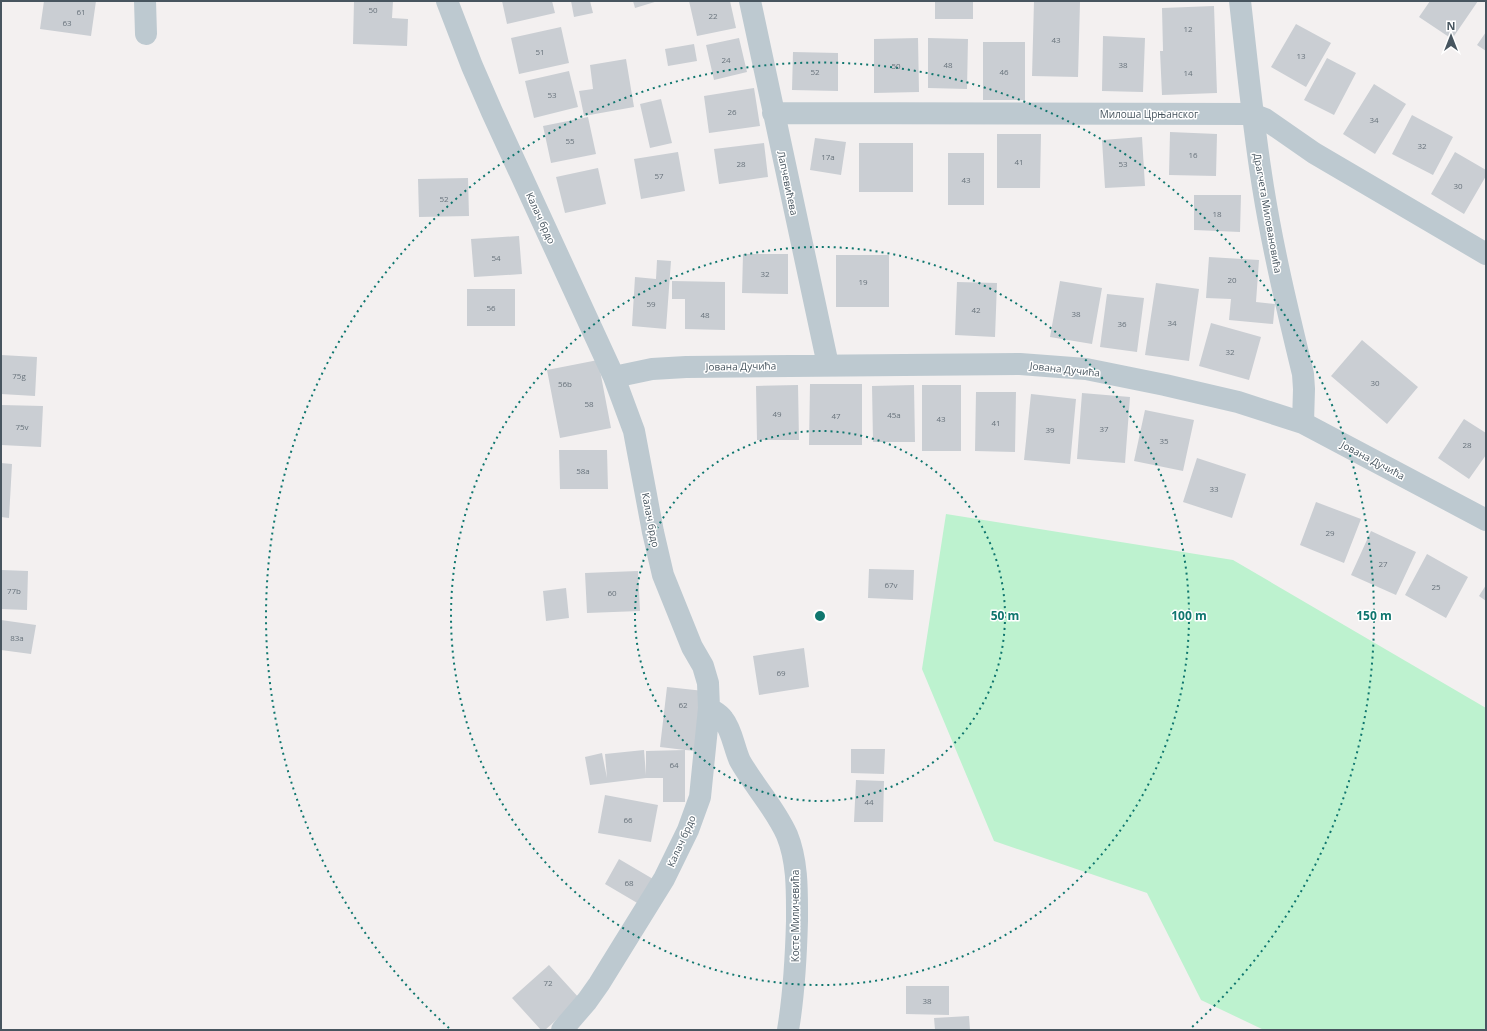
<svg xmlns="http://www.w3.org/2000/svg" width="1487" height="1031" font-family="'Open Sans',sans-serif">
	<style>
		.green { fill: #bdf2cf }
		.building { fill: #caced3 }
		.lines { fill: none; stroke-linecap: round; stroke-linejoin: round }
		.street { stroke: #bdc9d0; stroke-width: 22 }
		.ring { fill: none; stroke: #0f766e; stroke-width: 2; stroke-dasharray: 2 4 }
		.labels { text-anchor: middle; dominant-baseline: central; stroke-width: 3; stroke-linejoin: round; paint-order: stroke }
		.number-label { font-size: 8px; fill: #68737c }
		.street-label { font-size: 10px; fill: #47555f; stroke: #fff }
		.centre { fill: #0f766e; stroke: #fff; stroke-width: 2 }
		.ring-label { font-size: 12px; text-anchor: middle; font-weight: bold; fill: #0f766e; stroke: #fff; stroke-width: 3; stroke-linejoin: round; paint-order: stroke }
	</style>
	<rect width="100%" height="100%" fill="#f3f0f0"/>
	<path class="green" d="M946,514l287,46 253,148v322h-222l-63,-30 -54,-107 -153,-52 -72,-172z"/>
	<path class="building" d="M44,1h52l-5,35 -51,-7z
		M354,1h39l-1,17 16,1 -1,27 -54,-2z
		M502,1h50l3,12 -48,11z
		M571,1h19l3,12 -19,4z
		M633,1h25l-23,7z
		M689,1h41l6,27 -39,8z
		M935,1h38v18h-38z
		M1034,1l46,1 -2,75 -46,-1z
		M1430,1h48l-26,38 -33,-22z
		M1214,6l3,87 -55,2 -2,-44h3l-1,-43z
		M1296,24l35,19 -25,44 -35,-20z
		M561,27l8,36 -50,11 -8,-36z
		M1486,32v19l-9,-6z
		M1103,36l42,2 -2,54 -41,-1z
		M739,38l8,34 -33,8 -8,-35z
		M918,38l1,54 -45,1v-54z
		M928,38l40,1 -1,50 -39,-1z
		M983,42h42v58h-42z
		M694,44l3,17 -29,5 -3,-17z
		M793,52l45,1v38l-46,-1z
		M1327,58l29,15 -22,42 -30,-15z
		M626,59l8,48 -50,9 -5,-25 14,-2 -3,-24z
		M569,71l9,36 -44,11 -9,-37z
		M1374,84l32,20 -31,50 -32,-20z
		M754,88l6,38 -51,7 -5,-37z
		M661,99l11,44 -22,5 -10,-44z
		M1412,115l41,22 -20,38 -41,-21z
		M588,117l8,37 -45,9 -8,-37z
		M1170,132l47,2 -1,42 -47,-1z
		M997,134h44l-1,54h-43z
		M1142,137l3,49 -40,2 -3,-48z
		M815,138l31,4 -5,33 -31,-5z
		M764,143l4,34 -49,7 -5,-35z
		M859,143h54v49h-54z
		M678,152l7,39 -44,8 -7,-40z
		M1455,152l31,18v6l-22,38 -33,-20z
		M948,153h36v52h-36z
		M598,168l8,36 -41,9 -9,-36z
		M468,178l1,38 -50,1 -1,-38z
		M1194,195h47l-1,37 -46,-2z
		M519,236l3,38 -48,3 -3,-38z
		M743,254h45v40l-46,-1z
		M836,255h53v52h-53z
		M1209,257l50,3 -3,42 19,2 -2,20 -44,-4 2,-21 -25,-1z
		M657,260l14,1 -5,68 -34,-3 3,-49 21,2z
		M672,281l53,1v48l-40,-1v-30h-13z
		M1060,281l42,7 -10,56 -42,-7z
		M957,282l40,1 -2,54 -40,-2z
		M1156,283l43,6 -10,72 -44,-6z
		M467,289h48v37h-48z
		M1107,294l37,4 -7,54 -37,-5z
		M1211,323l50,14 -12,43 -50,-14z
		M1362,340l56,47 -31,37 -56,-48z
		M1,355l36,2 -2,39 -34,-2z
		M598,360l13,68 -51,10 -13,-68z
		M810,384h52v61h-53z
		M798,385l1,55h-42l-1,-54z
		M914,385l1,57h-42l-1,-56z
		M922,385h39v66h-39z
		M976,392h40l-1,60 -40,-1z
		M1082,393l48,4 -5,66 -48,-4z
		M1031,394l45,5 -6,65 -46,-4z
		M1,405l42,1 -2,41 -40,-2z
		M1145,410l49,10 -11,51 -49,-10z
		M1464,419l22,14v22l-17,24 -31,-21z
		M559,450h48l1,39h-48z
		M1197,458l49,16 -14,44 -49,-16z
		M1,463l11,1 -3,54 -8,-1z
		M1316,502l45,17 -17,44 -44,-18z
		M1371,531l45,21 -20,43 -45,-20z
		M1427,554l41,23 -22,41 -41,-23z
		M869,569l45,1 -1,30 -45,-2z
		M1,570l27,1 -1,39 -26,-1z
		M638,571l2,40 -53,2 -2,-40z
		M1486,585v16l-7,-5z
		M566,588l3,30 -23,3 -3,-30z
		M1,620l35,5 -5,29 -30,-4z
		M804,648l5,39 -50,8 -6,-39z
		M667,687l37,4 -7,60 -12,-1v52h-22v-24h-17l-56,7 -5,-28 17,-4 5,25 -2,-24 39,-4 2,25v-24l39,-1 -25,-3z
		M851,749h34l-1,25 -33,-1z
		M856,780l28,1 -1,41h-29z
		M605,795l53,10 -7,37 -53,-9z
		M619,859l34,20 -14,25 -34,-20z
		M549,965l31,34 -35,31h-4l-29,-32z
		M906,986h43v29l-43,-1z
		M969,1016l1,14h-35l-1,-12z"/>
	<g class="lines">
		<path class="street" d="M145,1l1,33
			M447,1l25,65 20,46 122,265 20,54 19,101 10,43 29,72 11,19 5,17 1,25 -9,89 -12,33 -24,49 -65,105 -12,17 -25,29
			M750,1l78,364
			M1240,1c7,62 13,124 23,186 10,63 25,125 40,187l1,15 -1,34
			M773,113l479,1 13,5 49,34 172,101
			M614,377l38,-8 34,-2 334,-3 66,5 79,16 73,17 65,21 183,97
			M709,708c4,3 11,6 14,11 9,11 11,29 17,42 14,25 35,47 47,74 11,27 10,58 10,86 -1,37 -3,73 -9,109"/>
	</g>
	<g class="ring">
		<circle cx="820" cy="616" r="185"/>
		<circle cx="820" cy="616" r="369"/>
		<path d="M449 1028A554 554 0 1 1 1191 1028"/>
	</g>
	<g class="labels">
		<g class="number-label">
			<text x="373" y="9">50</text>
			<text x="81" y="11">61</text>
			<text x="713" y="15">22</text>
			<text x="67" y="22">63</text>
			<text x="1188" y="28">12</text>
			<text x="1056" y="39">43</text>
			<text x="540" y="51">51</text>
			<text x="1301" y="55">13</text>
			<text x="726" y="59">24</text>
			<text x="948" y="64">48</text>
			<text x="1123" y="64">38</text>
			<text x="896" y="65">50</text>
			<text x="815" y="71">52</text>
			<text x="1004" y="71">46</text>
			<text x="1188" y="72">14</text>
			<text x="552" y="94">53</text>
			<text x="732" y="111">26</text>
			<text x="1374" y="119">34</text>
			<text x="570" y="140">55</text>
			<text x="1422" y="145">32</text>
			<text x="1193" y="154">16</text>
			<text x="828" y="156">17a</text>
			<text x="1019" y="161">41</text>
			<text x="741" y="163">28</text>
			<text x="1123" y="163">53</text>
			<text x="659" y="175">57</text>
			<text x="966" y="179">43</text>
			<text x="1458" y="185">30</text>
			<text x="444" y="198">52</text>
			<text x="1217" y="213">18</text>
			<text x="496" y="257">54</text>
			<text x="765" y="273">32</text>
			<text x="1232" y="279">20</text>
			<text x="863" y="281">19</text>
			<text x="651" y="303">59</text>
			<text x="491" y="307">56</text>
			<text x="976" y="309">42</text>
			<text x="1076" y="313">38</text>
			<text x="705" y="314">48</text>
			<text x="1172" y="322">34</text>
			<text x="1122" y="323">36</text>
			<text x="1230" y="351">32</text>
			<text x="19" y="375">75g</text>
			<text x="1375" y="382">30</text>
			<text x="565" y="383">56b</text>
			<text x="589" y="403">58</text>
			<text x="777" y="413">49</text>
			<text x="894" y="414">45a</text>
			<text x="836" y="415">47</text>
			<text x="941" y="418">43</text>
			<text x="996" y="422">41</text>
			<text x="22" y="426">75v</text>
			<text x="1104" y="428">37</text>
			<text x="1050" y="429">39</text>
			<text x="1164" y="440">35</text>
			<text x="1467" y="444">28</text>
			<text x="583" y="470">58a</text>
			<text x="1214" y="488">33</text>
			<text x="1330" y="532">29</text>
			<text x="1383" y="563">27</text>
			<text x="891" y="584">67v</text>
			<text x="1436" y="586">25</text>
			<text x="14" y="590">77b</text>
			<text x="612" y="592">60</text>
			<text x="17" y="637">83a</text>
			<text x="781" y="672">69</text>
			<text x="683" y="704">62</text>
			<text x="674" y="764">64</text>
			<text x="869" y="801">44</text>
			<text x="628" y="819">66</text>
			<text x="629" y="882">68</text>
			<text x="548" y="982">72</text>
			<text x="927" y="1000">38</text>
		</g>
		<g class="street-label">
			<text x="1149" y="114">Милоша Црњанског</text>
			<text transform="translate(788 183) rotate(78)">Лапчевићева</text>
			<text transform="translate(1268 213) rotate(80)">Драгчета Миловановића</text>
			<text transform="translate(541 218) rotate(65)">Калач брдо</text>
			<text transform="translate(741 366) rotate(-1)">Јована Дучића</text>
			<text transform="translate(1065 369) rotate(6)">Јована Дучића</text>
			<text transform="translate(1373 460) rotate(28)">Јована Дучића</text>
			<text transform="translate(651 520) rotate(79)">Калач брдо</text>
			<text transform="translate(681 841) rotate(-66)">Калач брдо</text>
			<text transform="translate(795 916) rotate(-90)">Косте Миличевића</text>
		</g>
	</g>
	<circle cx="820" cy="616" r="6" class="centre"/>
	<g class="ring-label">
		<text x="1005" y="620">50 m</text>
		<text x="1189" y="620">100 m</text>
		<text x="1374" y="620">150 m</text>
	</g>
	<rect width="1487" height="1031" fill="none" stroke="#47555f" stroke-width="4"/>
	<g transform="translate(1451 36)" stroke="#ffffff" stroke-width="3" paint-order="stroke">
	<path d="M0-3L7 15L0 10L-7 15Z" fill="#47555f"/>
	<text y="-6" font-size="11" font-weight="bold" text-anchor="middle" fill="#47555f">N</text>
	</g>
</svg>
